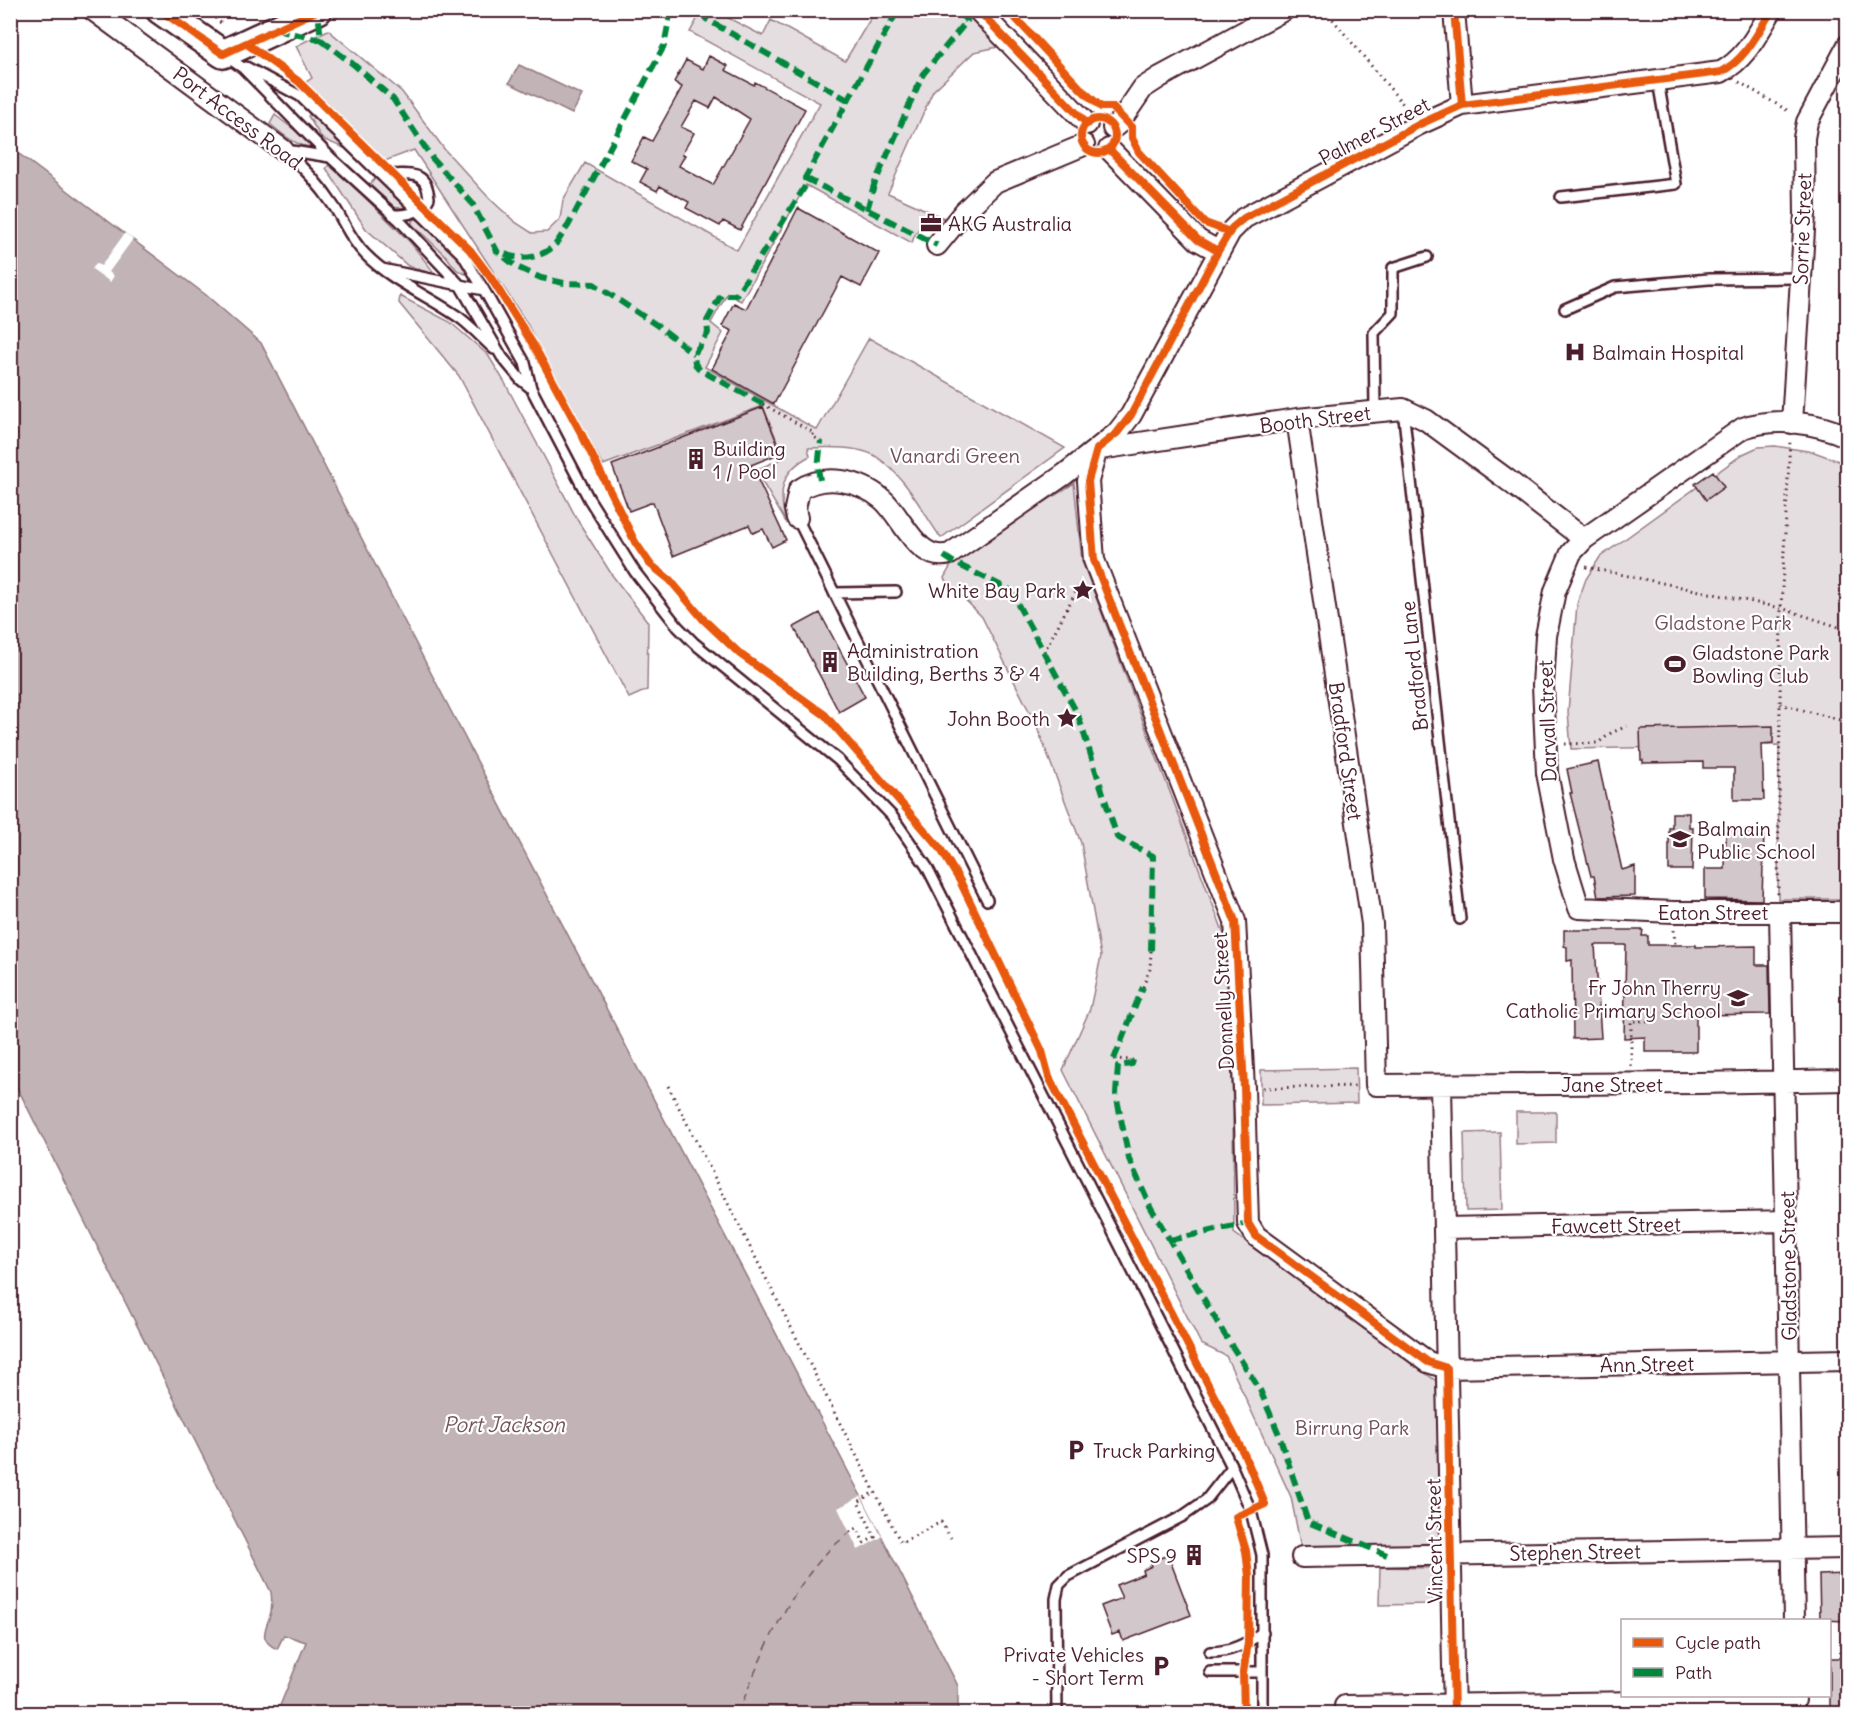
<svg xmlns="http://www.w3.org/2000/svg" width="1858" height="1724" font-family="Delius,sans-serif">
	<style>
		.green { fill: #e5dee0; stroke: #987e86; stroke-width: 1.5 }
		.water { fill: #c1b3b6; stroke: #91787e; stroke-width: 1.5 }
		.pier { fill: #fff }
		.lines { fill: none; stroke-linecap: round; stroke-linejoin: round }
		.ferry { stroke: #74535c; stroke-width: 1.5; stroke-dasharray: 8 6; stroke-linecap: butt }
		.building { fill: #d2c7cb; stroke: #4a1f2b; stroke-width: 1.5; fill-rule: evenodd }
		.lane-casing { stroke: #4a1f2b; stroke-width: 14 }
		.street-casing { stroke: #4a1f2b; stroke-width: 24 }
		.secondary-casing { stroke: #4a1f2b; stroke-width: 32 }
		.path { stroke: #4a1f2b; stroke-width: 3; stroke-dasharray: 1.5 4.5; stroke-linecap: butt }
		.lane { stroke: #fff; stroke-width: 9 }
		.street { stroke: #fff; stroke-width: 20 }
		.secondary { stroke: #fff; stroke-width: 27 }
		.quiet { stroke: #00873e; stroke-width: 6; stroke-dasharray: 12 6; stroke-linecap: butt }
		.cycleway-casing { stroke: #fff; stroke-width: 11 }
		.cycleway { stroke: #e8590c; stroke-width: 8 }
		.labels { text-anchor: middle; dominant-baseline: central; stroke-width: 4.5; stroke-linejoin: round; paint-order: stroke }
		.street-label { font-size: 20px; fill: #4a1f2b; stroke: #fff }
		.poi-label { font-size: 20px; fill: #4a1f2b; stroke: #fff; text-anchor: start }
		.park-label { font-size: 20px; fill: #714f58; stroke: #fff }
		.water-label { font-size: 21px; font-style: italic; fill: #74535c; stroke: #fff }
	</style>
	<rect width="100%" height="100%" fill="#fff"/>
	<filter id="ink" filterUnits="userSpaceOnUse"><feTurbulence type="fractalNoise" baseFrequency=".0167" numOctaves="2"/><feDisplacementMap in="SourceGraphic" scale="12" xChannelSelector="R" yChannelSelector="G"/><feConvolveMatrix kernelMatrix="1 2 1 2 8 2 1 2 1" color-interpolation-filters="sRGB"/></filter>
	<g filter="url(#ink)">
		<path class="green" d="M702,11h13l48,25 8,-16 74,41 30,-50h88l35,36 -24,5 -41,39 -45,102 56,25c-18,3 -27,6 -32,25l-106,-58 -65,116 -14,-7 -16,29 12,10 -18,34 112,63 52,-92 196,110 -124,90c-19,-27 -36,-62 -64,-81 -16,-11 -51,-10 -69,-9l2,8c-30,15 -32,37 -24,66l-31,-52 29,-12 -21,-52 -160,59 -77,-143 -112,-172 -29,11 -75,-73 -4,-6 6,-4 -16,-32 32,-16 74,62 43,58 45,49 25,23 17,11 15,-1 13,-13 3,-19 22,-37 152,87 83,-147 -130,-71z
			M310,114l36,32 3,4 -27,-11 -14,-23z
			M275,115l26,20 13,12c-16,1 -32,-13 -44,-23z
			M329,165l6,3 75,74 23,29 -3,2 -22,-7 -42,-37 -40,-61z
			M377,176l32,32h-13l-27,-22z
			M416,219c15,4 43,41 53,54l-4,1 -8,-4 -11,-14 -34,-32v-3z
			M400,296l50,26 38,33 16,26 74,140 34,54 36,47 -1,68 -18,8 -170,-322 -60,-73z
			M1775,446l39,6 33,12v435h-69l1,-154 -208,4 -3,-37 9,-108 9,-25 14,-22 143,-103 15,-7z
			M1074,483l8,78 142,373 4,39 5,136 1,124 202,148 6,163 -141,4 -10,-51 -65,-141 -25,-12 -138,-274 27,-61 11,-53 -20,-113 -44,-116 -55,-110 -38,-39 9,-16z
			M1356,1068l1,35 -96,2v-35z
			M1516,1112h40v31l-40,1z
			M1500,1132l2,78 -36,1 -2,-78z
			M1380,1567l52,1 1,36 -54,1z"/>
		<path class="water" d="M519,65l63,30 -10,19 -63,-31z
			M10,147l196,148 55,48 169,328 431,825 97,190v27h-681l29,-71 -22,-7 -7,14c-21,-10 -10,-21 -6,-37 1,-7 1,-13 0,-20l-260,-517z"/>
		<path class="pier" d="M125,233l8,6 -24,33 5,4 -4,6 -18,-13 4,-6 5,3z
			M861,1496l21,41 -24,13 -20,-42z"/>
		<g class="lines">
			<path class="ferry" d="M738,1714c22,-56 45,-112 85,-157 7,-9 18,-17 27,-25"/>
		</g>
		<path class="building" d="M709,56l19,10 -3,4 29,15 1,-3 50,27 -65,121 -17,-9 -3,5 -34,-18 3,-6 -29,-16 -3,5 -17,-9 7,-13 -16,-8 13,-24 8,4 30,-54 -8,-5 12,-22 17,9zM716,97l34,22 -37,66 -34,-19 6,-11 -3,-1 12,-21 -13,-6 15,-26 14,7z
			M798,208l81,45 -18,34 -19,-10 -68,127 -62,-35 20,-38 -10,-5 12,-23 12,6z
			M763,407l18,46 -30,12 35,75 -14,7 -9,-18 -10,4 -4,-8 -76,31 -20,-54 -24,9 -17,-46z
			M1713,471l11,16 -18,13 -11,-16z
			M820,613l45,84 -26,15 -45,-85z
			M1773,726v17l-11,1 2,56h-30v-32h-31v-6l-60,1v-3h-2l-1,-31z
			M1598,762l24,108 13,-4v30l-37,1 -4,-21h-3l-21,-83h2l-5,-24z
			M1672,813h17v14h4l-1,43h-23v-42h3z
			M1726,830h38l-2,70 -57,-1v-30h20z
			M1564,930h79l-1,6h6v9h48v2l60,-1v19h13l1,49 -74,1v37h-51v-15l-21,1 2,-93h-31l6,93 -28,1 -1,-79 -5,1v-14l-3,-1z
			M1168,1555l23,60 -68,26 -3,-9 -8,3 -11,-29 21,-8 -6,-13 28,-11 -1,-4 9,-4 -2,-4z
			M1848,1574v47l-28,-1 -1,-45z
			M1830,1658h18v55h-18z"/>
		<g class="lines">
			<defs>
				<path id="lane" d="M227,57l16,11 87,89 69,63 61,65 42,72 19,23 10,8
					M246,67l54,29 163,159 21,35
					M283,150c21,17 37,35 52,58 10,16 16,32 30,46 26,27 64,42 95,64 12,9 23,21 34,31
					M286,150l44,7
					M380,173c23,6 46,-9 49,25 -7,15 -21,17 -36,17
					M1561,197l115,-13 -18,-103
					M382,269l102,21 41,73 6,25 58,111 46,73 43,55 16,16 144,117 54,56 35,51 242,475 63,125 19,44 11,44v159
					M1565,309l50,-22 94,-8 91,-1
					M1403,409l57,510
					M1375,411l-1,-78 19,-20v-45l34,-11
					M797,518l190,382
					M834,593l62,-1
					M1210,1652c21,0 36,-8 53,-20
					M1210,1672h52
					M1057,1714l-1,-115 3,-14 9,-9 115,-60 23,-16 26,-33"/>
				<path id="street" d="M93,10l190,140
					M978,10l109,114
					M1454,10l8,95
					M1113,128l6,-5 24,-35 17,-11 124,-67
					M1109,149l89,91 20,11
					M937,245l27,-33 31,-30 89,-37
					M1297,419l75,505 4,161 323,-2 149,-3
					M1792,423l13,-209 -1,-76 3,-16 41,-77
					M1097,449l-9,32 6,79 141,361 9,167 4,135 8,13 172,126 19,6 401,-8
					M1100,449l197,-30 106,-10 23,11 79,58 79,61 159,-111c32,-11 74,-6 105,9
					M797,518l-2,-9 4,-19c25,-17 60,-10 83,9 20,16 35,65 68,55l115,-80 52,-41 14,-18 99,-183 14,-14 176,-94 42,-19 259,-33c25,-13 36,-38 51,-62
					M1584,539l-13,14 -16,38 -9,45 -3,49 4,88 17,86 15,49 95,4h174
					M1780,913l14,707
					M1441,1086l13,628
					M1444,1228l343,-7
					M1302,1557l546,-9
					M1345,1706l450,-6"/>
				<path id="secondary" d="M160,10l63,44 95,-44"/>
			</defs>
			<use href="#lane" class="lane-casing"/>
			<use href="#street" class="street-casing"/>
			<use href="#secondary" class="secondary-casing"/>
			<path class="path" d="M206,10l16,14
				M1325,10l82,99
				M1739,82l51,30
				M763,404l51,29 -2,3 9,5
				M1586,567l195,41 67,22
				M1044,652l37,-70
				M1780,704l68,18
				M1565,744l33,-1 13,-10 16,-7
				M1778,894l3,-286 9,-168
				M1674,930l1,15
				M1143,987l7,-18 1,-18
				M1114,1059l19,1
				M1631,1066v-45h24
				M668,1086l233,457 40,-21 10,16
				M1263,1088l96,-2
				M850,1532l7,-4 7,15 11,-6 -17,-35 16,-10"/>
			<use href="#lane" class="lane"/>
			<use href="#street" class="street"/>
			<use href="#secondary" class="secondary"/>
			<path class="quiet" d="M705,10l1,9 142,81
				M276,30l45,10 -3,-29
				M321,40l32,24 40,35 39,59 40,45 25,48 20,16 24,11 23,5 30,1 67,44 33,26
				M805,178l132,67
				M867,210l7,-25 49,-111 44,-53 -10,-11
				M505,254c15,7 36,4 49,-8 5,-5 9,-14 14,-20l96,-180 7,-36
				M763,404l-63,-34 -5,-6 -1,-10 14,-21 -1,-12 14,-26h15l70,-110 -1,-7 93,-168
				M820,480l-2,-12 3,-27
				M944,556l9,6 57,28 68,125 39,122 36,19 -2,95
				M1114,1059l29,-72
				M1133,1060l-1,4 -14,2 -2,28 13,65 21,47 73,126 37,58 18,42 30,90 79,33
				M1170,1240l78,-17"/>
			<defs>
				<path id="cycleway" d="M160,10l63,44 95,-44
					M978,10l109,114
					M1008,10l74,80 19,17h11l20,21v10l7,14 66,71 25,9
					M1454,10l8,95
					M247,44l51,37 172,169 21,28 43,68 46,85 55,111 15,22 20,16 33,39 37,35 85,61 115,133 20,33 82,170 7,26 196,379 20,48 -29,13 10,34 3,25 -1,67 -5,29 1,42
					M1081 136a17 17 0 1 1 34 0a17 17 0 1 1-34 0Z
					M1109,149l89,91 20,11
					M1454,1714l-7,-346 -19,-6 -172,-126 -8,-13 -4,-135 -9,-167 -141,-361 -6,-79 9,-32 20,-16 14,-18 87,-164 14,-23 12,-10 176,-94 42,-19 259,-33c25,-13 36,-38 51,-62"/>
			</defs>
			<use href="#cycleway" class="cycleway-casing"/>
			<use href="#cycleway" class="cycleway"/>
		</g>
	</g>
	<defs>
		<symbol id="office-bare" viewBox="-9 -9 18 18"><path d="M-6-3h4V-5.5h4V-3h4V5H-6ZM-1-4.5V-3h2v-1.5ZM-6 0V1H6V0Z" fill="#4a1f2b" stroke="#fff" stroke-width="2.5" paint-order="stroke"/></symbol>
		<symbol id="hospital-bare" viewBox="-9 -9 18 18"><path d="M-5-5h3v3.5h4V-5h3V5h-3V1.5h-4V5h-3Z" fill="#4a1f2b" stroke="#fff" stroke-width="2.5" paint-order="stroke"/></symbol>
		<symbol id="building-bare" viewBox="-9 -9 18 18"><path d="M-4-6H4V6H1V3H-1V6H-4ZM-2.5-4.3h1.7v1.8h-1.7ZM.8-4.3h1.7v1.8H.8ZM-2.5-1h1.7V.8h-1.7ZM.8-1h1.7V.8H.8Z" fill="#4a1f2b" stroke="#fff" stroke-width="2.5" paint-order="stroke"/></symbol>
		<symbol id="sight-bare" viewBox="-9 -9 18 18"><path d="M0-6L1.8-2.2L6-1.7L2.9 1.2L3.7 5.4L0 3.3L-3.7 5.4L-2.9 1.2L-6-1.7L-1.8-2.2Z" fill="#4a1f2b" stroke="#fff" stroke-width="2.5" paint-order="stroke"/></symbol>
		<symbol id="stadium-bare" viewBox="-9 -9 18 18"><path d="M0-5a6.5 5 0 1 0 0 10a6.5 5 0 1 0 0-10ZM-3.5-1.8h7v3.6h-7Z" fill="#4a1f2b" stroke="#fff" stroke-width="2.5" paint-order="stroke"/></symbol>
		<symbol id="school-bare" viewBox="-9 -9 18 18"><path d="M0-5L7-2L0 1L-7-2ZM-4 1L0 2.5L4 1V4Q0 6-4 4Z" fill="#4a1f2b" stroke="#fff" stroke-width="2.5" paint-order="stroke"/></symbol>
		<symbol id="parking-bare" viewBox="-9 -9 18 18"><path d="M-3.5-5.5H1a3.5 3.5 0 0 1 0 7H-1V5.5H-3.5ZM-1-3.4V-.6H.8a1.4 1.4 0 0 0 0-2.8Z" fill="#4a1f2b" stroke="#fff" stroke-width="2.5" paint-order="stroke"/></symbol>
	</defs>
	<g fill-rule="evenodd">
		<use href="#office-bare" x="916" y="208" width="30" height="30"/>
		<use href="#hospital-bare" x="1560" y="337" width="30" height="30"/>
		<use href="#building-bare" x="681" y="444" width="30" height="30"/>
		<use href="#sight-bare" x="1068" y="575" width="30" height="30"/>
		<use href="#building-bare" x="815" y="647" width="30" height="30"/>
		<use href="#stadium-bare" x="1660" y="649" width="30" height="30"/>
		<use href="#sight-bare" x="1052" y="703" width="30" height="30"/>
		<use href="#school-bare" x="1665" y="824" width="30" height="30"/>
		<use href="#school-bare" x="1723" y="983" width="30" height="30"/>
		<use href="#parking-bare" x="1061" y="1435" width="30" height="30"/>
		<use href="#building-bare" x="1179" y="1540" width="30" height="30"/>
		<use href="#parking-bare" x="1146" y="1651" width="30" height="30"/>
	</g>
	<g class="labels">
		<g class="street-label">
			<text transform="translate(238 118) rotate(37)">Port Access Road</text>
			<text transform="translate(1374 131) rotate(-28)">Palmer Street</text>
			<text transform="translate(1802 229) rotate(-88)">Sorrie Street</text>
			<text transform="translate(1315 419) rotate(-7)">Booth Street</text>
			<text transform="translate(1414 666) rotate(-96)">Bradford Lane</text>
			<text transform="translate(1547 721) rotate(-92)">Darvall Street</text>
			<text transform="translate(1346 751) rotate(82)">Bradford Street</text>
			<text x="1713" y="912">Eaton Street</text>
			<text transform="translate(1223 1001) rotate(-93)">Donnelly Street</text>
			<text x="1612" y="1084">Jane Street</text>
			<text transform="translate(1616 1225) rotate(-1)">Fawcett Street</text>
			<text transform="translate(1788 1266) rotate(-91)">Gladstone Street</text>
			<text transform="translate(1647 1364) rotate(-1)">Ann Street</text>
			<text transform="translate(1434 1541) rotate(-91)">Vincent Street</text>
			<text transform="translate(1575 1552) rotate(-1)">Stephen Street</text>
		</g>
		<g class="poi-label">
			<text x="948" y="223">AKG Australia</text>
			<text x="1592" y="352">Balmain Hospital</text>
			<text x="713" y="448">Building<tspan x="713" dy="23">1 / Pool</tspan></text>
			<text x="1066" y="590" text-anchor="end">White Bay Park</text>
			<text x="847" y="650">Administration<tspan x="847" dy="23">Building, Berths 3 &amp; 4</tspan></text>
			<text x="1692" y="652">Gladstone Park<tspan x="1692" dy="23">Bowling Club</tspan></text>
			<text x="1050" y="718" text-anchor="end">John Booth</text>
			<text x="1697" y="828">Balmain<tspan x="1697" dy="23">Public School</tspan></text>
			<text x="1721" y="987" text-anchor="end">Fr John Therry<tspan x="1721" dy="23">Catholic Primary School</tspan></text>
			<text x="1093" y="1450">Truck Parking</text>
			<text x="1177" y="1555" text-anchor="end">SPS 9</text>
			<text x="1144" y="1654" text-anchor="end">Private Vehicles<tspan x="1144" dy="23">- Short Term</tspan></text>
		</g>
		<g class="park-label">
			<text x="955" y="455">Vanardi Green</text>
			<text x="1723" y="622">Gladstone Park</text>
			<text x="1352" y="1427">Birrung Park</text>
		</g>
		<g class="water-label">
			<text x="504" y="1424">Port Jackson</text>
		</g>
	</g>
	<rect width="1858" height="1724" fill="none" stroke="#fff" stroke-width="36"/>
	<rect x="18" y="18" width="1822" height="1688" fill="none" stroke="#4a1f2b" stroke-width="2" filter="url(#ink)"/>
	<rect x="1621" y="1619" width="210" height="78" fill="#ffffff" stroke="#b7a5aa" stroke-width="1.5"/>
	<rect x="1633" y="1638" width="30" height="9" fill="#e8590c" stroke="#b7a5aa" stroke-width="1.5"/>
	<text x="1675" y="1649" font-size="18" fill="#4a1f2b">Cycle path</text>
	<rect x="1633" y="1668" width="30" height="9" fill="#00873e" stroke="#b7a5aa" stroke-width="1.5"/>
	<text x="1675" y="1679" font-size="18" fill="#4a1f2b">Path</text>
</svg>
